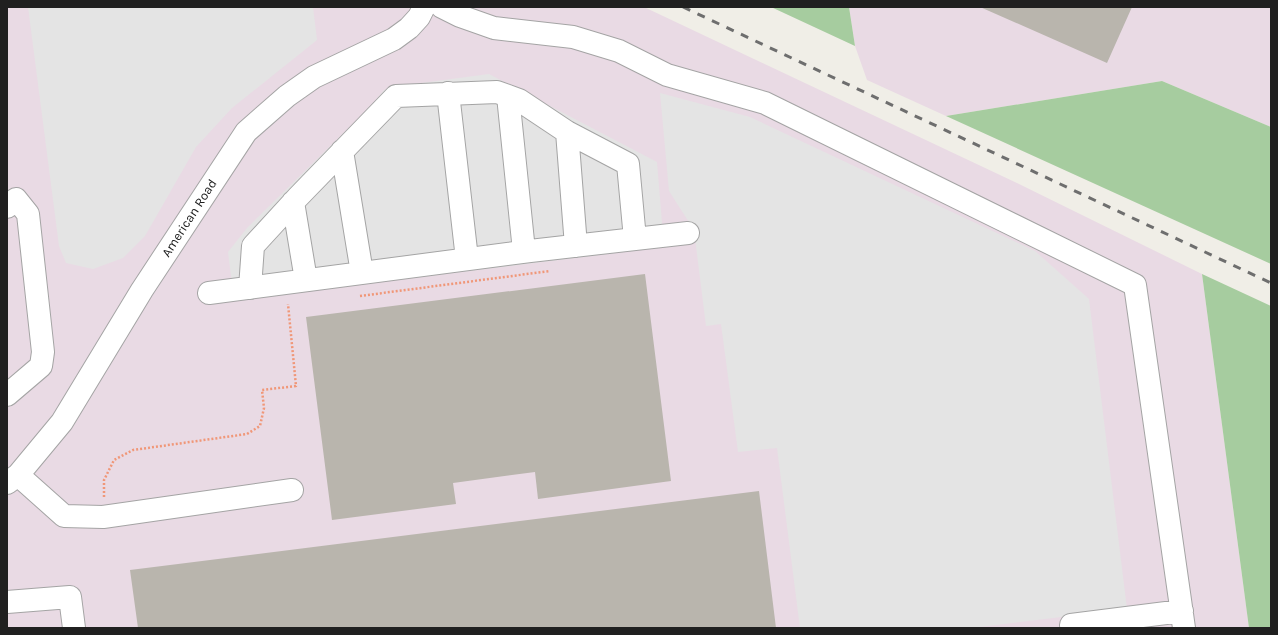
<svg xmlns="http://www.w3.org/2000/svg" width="1278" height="635" font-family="Karla,sans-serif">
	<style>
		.industrial { fill: #e9dae4 }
		.forest { fill: #a6cc9f }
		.parking { fill: #e4e4e4 }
		.building { fill: #b9b5ad }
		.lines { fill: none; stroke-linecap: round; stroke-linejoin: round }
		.minor-casing { stroke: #a4a4a4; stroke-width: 24 }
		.path { stroke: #f09778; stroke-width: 2.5; stroke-dasharray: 2 2; stroke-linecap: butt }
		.minor { stroke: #fff; stroke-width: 22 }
		.rail { stroke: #6e6e6e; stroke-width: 3; stroke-dasharray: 8 8; stroke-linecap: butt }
		.labels { text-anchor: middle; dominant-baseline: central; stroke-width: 3; stroke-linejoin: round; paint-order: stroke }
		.street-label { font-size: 13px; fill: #202020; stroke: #fff }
	</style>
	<rect width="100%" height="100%" fill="#f0eee7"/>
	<path class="industrial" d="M7,7h637l375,177 183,90 47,354h-1242z
		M849,7h422v120l-109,-46 -216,35 -79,-36 -12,-34z"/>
	<path class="forest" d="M771,7h78l6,39z
		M1162,81l109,46v137l-325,-148z
		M1202,274l69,32v322h-22z"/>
	<path class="parking" d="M28,7h285l4,33 -85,68 -36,39 -51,89 -22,22 -30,11 -27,-6 -7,-17z
		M489,74l168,88 7,85 -430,53 -6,-48 19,-24 124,-122 13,-16 30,-6z
		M660,93l90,24 285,134 54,48 38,310 -155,19h-172l-23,-180 -39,4 -17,-128 -15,2 -12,-96 -25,-39z"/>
	<path class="building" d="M980,7h152l-25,56z
		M645,274l26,207 -133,18 -3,-27 -82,11 3,21 -124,16 -26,-203z
		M759,491l17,137h-638l-8,-58z"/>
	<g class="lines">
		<defs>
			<path id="minor" d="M442,7l18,9 34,12 79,9 46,14 48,24 98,28 370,182 49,343
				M448,93l19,166
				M508,96l16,155
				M567,132l9,114
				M342,151l20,122
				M293,202l13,78
				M7,207l9,-8 12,15 15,138 -2,14 -34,29
				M250,288l3,-42 45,-49 98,-101 101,-4 22,8 48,32 61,32 7,75
				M209,293l321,-42 158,-18
				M18,475l46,41 39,1 189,-27
				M7,483l11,-8 44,-53 80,-132 104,-158 41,-36 27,-19 80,-38 15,-11 10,-11 5,-10
				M7,602l63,-5 4,31
				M1071,625l111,-14"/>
		</defs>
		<use href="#minor" class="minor-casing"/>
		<path class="path" d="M360,296l190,-25
			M104,497v-17l10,-20 19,-10 114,-16 13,-8 4,-18 -2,-18 34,-4 -8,-82"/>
		<use href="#minor" class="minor"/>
		<path class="rail" d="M683,7l588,276"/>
	</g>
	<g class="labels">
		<g class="street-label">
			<text transform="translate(189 218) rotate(-57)">American Road</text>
		</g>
	</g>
	<rect width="1278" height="635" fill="none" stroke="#202020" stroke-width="16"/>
</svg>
